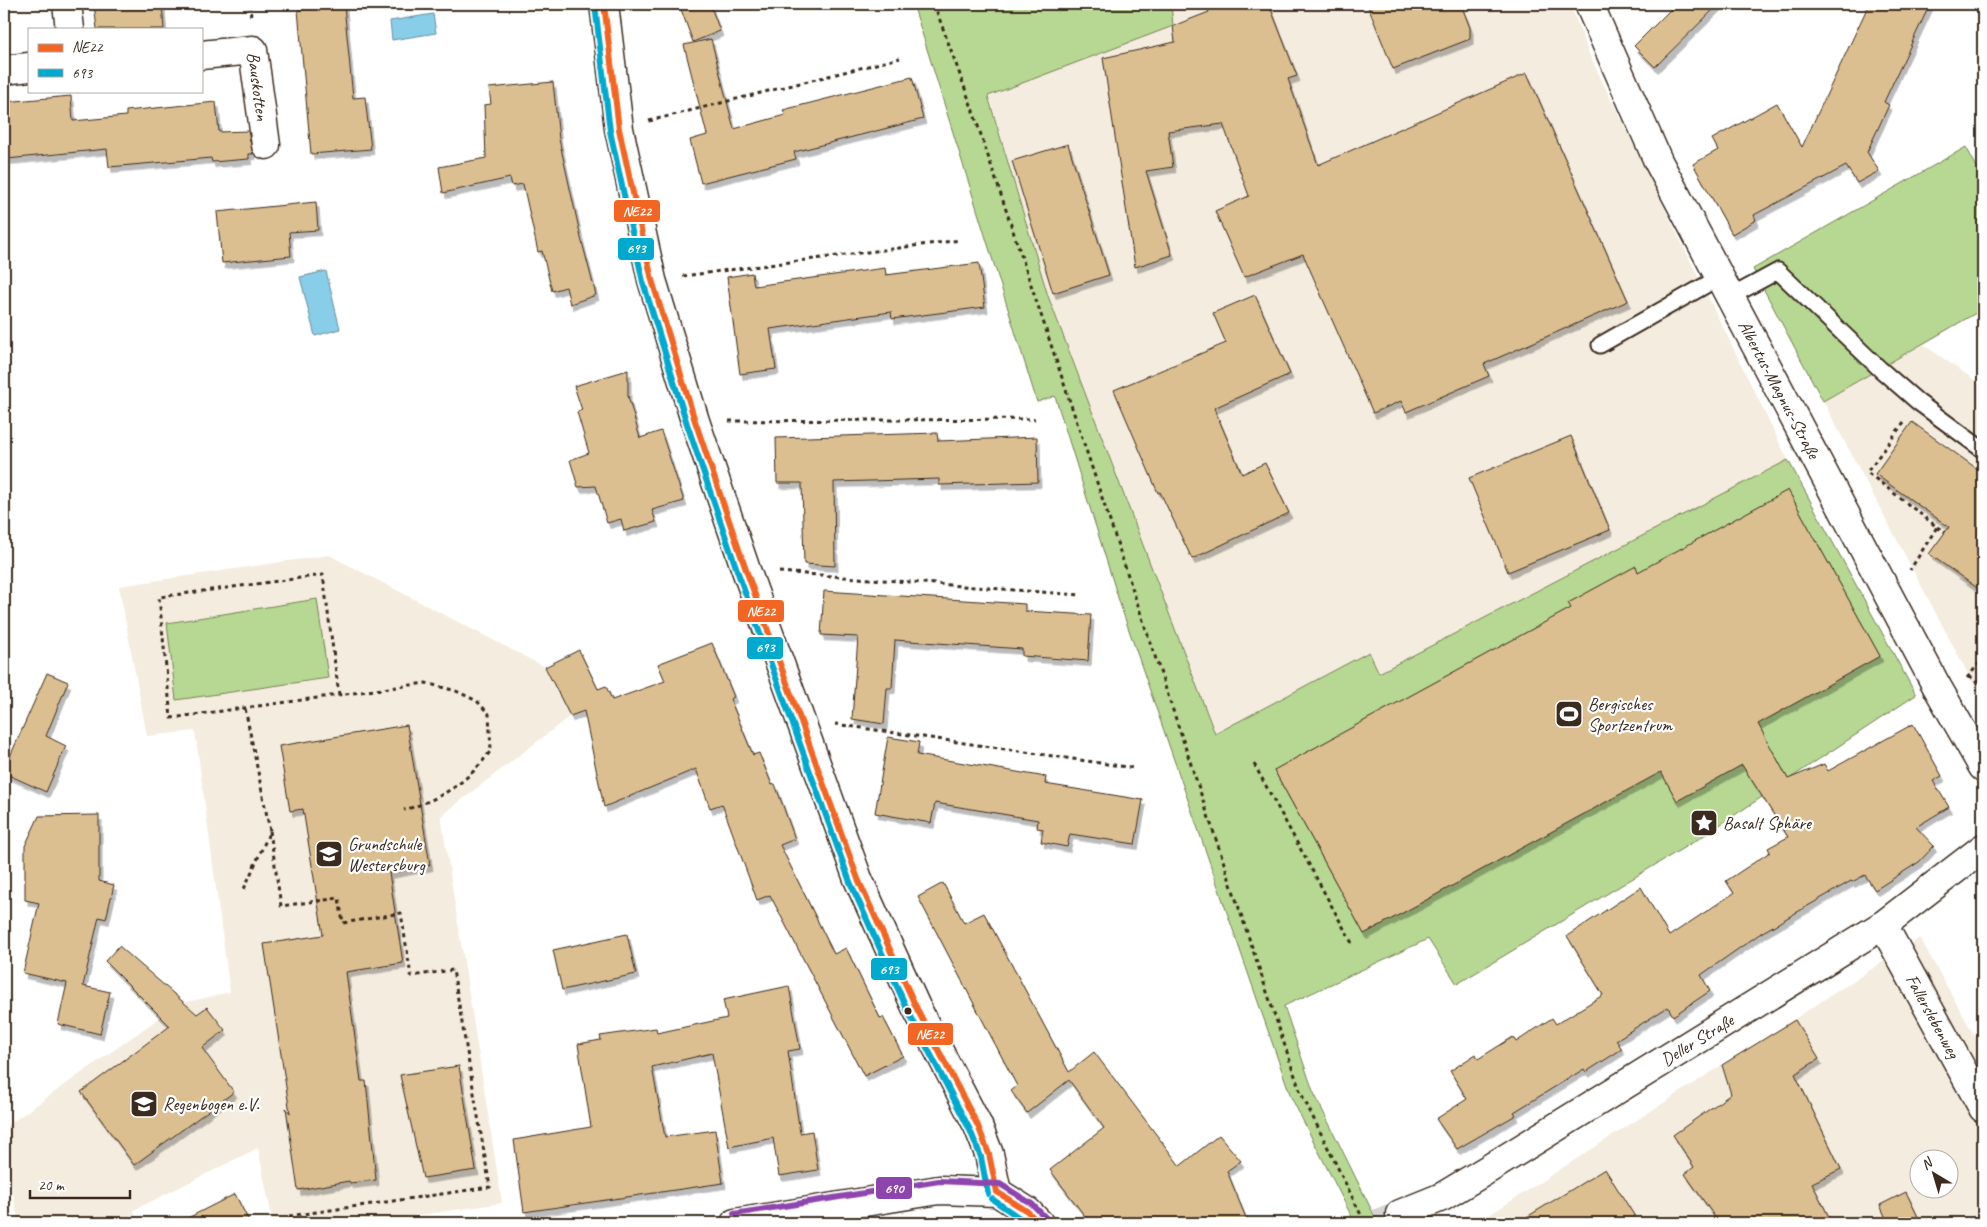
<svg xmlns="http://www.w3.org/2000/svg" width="1987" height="1227" font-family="Caveat,sans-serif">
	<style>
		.built { fill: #f4ecde; fill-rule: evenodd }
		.green { fill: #b6d892; stroke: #788158 }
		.water { fill: #88cee9; stroke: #698c98 }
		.building { fill: #dbbf90; stroke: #3b2a1e; filter: url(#shadow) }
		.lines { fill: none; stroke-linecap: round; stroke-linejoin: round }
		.minor-tunnel { stroke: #d8d4d2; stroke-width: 28; stroke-dasharray: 28 14; stroke-linecap: butt }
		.service-casing { stroke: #3b2a1e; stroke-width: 19 }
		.minor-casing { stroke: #3b2a1e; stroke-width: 31 }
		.tertiary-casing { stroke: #3b2a1e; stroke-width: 31 }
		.path { stroke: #3b2a1e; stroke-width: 3; stroke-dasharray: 4 4; stroke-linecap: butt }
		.service { stroke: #fff; stroke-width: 15 }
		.minor { stroke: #fff; stroke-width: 28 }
		.tertiary { stroke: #fff; stroke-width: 28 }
		.bus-1-casing { stroke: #fff; stroke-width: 10 }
		.bus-2-casing { stroke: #fff; stroke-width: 10 }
		.bus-3-casing { stroke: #fff; stroke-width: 10 }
		.bus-1 { stroke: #f26522; stroke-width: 6 }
		.bus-2 { stroke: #00a9ce; stroke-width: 6 }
		.bus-3 { stroke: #8e44ad; stroke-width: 6 }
		.bus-dot { fill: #3b2a1e; stroke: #fff; stroke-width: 2 }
		.labels { text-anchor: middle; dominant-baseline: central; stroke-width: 4.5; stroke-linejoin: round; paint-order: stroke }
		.street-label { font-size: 18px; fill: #3b2a1e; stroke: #fff }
		.poi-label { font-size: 18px; fill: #3b2a1e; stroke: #fff; text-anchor: start }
		.line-badge { stroke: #fff; stroke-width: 2 }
		.badge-label { font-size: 14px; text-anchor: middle; font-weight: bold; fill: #fff }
	</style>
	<defs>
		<filter id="shadow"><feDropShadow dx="3" dy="5.5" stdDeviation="0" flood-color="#0004"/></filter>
	</defs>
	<rect width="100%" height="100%" fill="#fff"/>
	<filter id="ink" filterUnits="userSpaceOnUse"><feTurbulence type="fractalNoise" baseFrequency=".02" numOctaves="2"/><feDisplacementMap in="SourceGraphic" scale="10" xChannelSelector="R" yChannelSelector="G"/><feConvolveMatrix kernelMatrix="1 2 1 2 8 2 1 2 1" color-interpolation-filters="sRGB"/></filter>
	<g filter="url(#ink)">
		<path class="built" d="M962,4h608l19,50 199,406 128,235 -216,143 -243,146 -29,-45 -144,67 -69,-272 -167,-438z
			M1966,147l17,31v131l-59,36 59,41v316l-230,-433z
			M329,555l216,112 25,49 -129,100 61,387 -136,20h-93l-15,-75 -124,62 2,13h-117l-15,-71v-24l175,-124 51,-12 -35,-261 -48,5 -28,-150z
			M1920,938l63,113v172h-506zM1920,1160h30v30h-30z"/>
		<path class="green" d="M913,4h258l2,22 -185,70 60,200 167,438 154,-82 10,21 409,-213 128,235 -216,143 -243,146 -29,-45 -144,67 29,85 65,132h-23l-64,-126 -170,-490 -66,-211 -18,6z
			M1966,147l17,31v131l-160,92 -70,-132z
			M317,599l11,79 -152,22 -9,-77z"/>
		<path class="water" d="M433,14l3,19 -44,7 -2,-19z
			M326,271l14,58 -25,7 -15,-59z"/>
		<path class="building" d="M94,4h68l2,25h-67z
			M679,4h31l10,27 -27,11z
			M1205,4h64l28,72 -9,3 30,86 209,-92 101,228 -144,63 5,12 -83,36 -5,-11 -28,12 -70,-159 -59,23 -29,-66 34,-15 -26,-72 -55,7 5,36 -27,4 26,84 -37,12 -32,-209 72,-16 -2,-16 36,-14z
			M1367,4h94l9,24v11l-77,30z
			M1676,4h43l-64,63 -21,-21z
			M1869,4h61l-46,98 5,3 -22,47 12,19 -22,12 -11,-17 -92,49 2,5 -24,14 -39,-70 25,-14 -6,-11 65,-36 25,44z
			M344,5l9,93 12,-1 6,52 -60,5 -13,-144z
			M711,39l23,90 51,-14 -2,-5 129,-33 11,42 -129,33 2,7 -95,24 -11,-43 17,-5 -23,-90z
			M553,82l6,57 22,99 15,57 -26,9 -4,-17 -14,4 -10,-40 -4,1 -15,-68 -11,2 -2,-8 -67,15 -4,-26 47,-9 -2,-53 7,-1 -2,-16z
			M71,96l2,25 53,-5v-5l90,-9 3,30 29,-1 5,23h-4v5l-37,3 -1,-4 -102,9 -2,-18 -100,10 -3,-57z
			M1068,144l41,131 -56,18 -41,-132z
			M316,202l2,28 -29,2 2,24 -69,7 -5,-51z
			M979,263l6,44 -93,12 -1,-7 -121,17 6,40 -36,5 -13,-97 25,-4 2,13 131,-18 1,7z
			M1255,295l35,79 -76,34 28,66 23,-11 24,50 -97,46 -32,-67 -2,1 -44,-103 112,-47 -13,-30z
			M628,370v26l12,42 21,-7 23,70 -32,9 4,12 -32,9 -3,-12 -14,4 -11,-37 -18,1 -8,-27 19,-7 -12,-41 5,-2 -8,-24z
			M1912,422l71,51v119l-54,-38 20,-27 -74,-53z
			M937,433l1,8 99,-4 1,45 -99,3v-6l-105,3 1,84 -31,-2 -2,-81h-25l-1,-45z
			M1571,436l39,94 -102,42 -39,-94z
			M1788,490l92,166 -122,68 30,55 36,-15 4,7 85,-47 29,52 -9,5 16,26 -33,20 18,19 -15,16 -44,28 -10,-15 -13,7 -1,-1 -90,52 -60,42 9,16 -37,25 -5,-9 -52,33 6,9 -36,23 -2,-3 -70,43 2,3 -59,34 -21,-30 31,-20 -17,-28 26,-17 2,5 35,-22 3,5 36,-24 4,6 47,-29 -36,-59 74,-49 28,49 65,-43 -8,-12 44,-29 -2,-4 20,-11 -46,-72 -65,36 -16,-29 -297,162 -90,-164 297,-162 -3,-5 68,-37 2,6z
			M824,591l201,13v7l66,4 -3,46 -66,-5v-7l-127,-9 -3,48h-5l-3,36 -32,-5 6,-82 -37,-2z
			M712,643l22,54 -4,2 23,56 6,-2 13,32 3,-1 20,55 -15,6 54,109 12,-6 34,70 3,-1 20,39 -39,20 -94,-181 -13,5 -35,-96 -12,4 -14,-39 -92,38 -20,-96 -14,5 -25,-49 34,-17 19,39 8,-3 6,14 53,-19 -7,-17z
			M47,673l21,9 -22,54 20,10 -20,46 -42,-19v-3z
			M407,725l23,140 -41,8 14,90 -57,9 15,109h5l10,99 -26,3 -1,-2 -51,9 -12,-82 4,5 -26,-169 59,-9 -20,-126 -13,2 -11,-65z
			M888,737l31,5 -2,13 129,22 -1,7 98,16 -8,44 -65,-10 -3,13 -26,-5 2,-13 -6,-1 1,-8 -103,-17 -4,20 -56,-10z
			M99,815v66l15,4 -8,34 -7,-2 -16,69 27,6 -10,42 -42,-10 9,-41 -44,-10 16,-70 -14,-3v-54l14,-30z
			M943,883l21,40 20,-10 85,159 25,-20 86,114 39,-31 22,26 -14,10 21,52h-158l-40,-53 54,-42 -35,-48 -42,33 -16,-22 6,-5 -99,-189z
			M627,934l9,40 -74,16 -9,-40z
			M119,946l78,68 10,-7 18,23 -23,18 32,44 -100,73 -53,-73 89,-66 -65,-65z
			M789,986l11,63 -12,2 12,82 12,-2 6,39 -39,6 -6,-38 -44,9 -17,-94 -60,14 13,70 50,-7 8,53 -199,29 -10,-72 77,-13 -13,-83 23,-4 -1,-4 56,-8 1,5 70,-15 -4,-18z
			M1795,1020l24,39 -24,15 46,95 -29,14 20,40h-113l-34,-49 9,-7 -21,-32 58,-41 -9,-29z
			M459,1066l17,104 -53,8 -23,-103z
			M1605,1169l34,54h-122z
			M1906,1192l15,31h-33l-8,-18z
			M235,1194l15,29h-72z"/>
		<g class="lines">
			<path class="minor-tunnel" d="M1378,1223l22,-9"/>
			<defs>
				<path id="service" d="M1730,297l48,-26 102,98 38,33 65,48
					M1600,345l120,-68"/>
				<g id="minor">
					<path d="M67,4l3,25"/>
					<path d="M604,4l15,125 33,151 43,141 51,149 112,309 58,128 62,119 11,28 8,38"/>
					<path id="s1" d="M1589,4l69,157 278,524 47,82"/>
					<path id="s2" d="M201,55l52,-5 13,95"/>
					<path d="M4,70l25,-3"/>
					<path id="s3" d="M1883,925l100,183"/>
					<path id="s4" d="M1400,1214l42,-17 53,-32 388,-240 100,-77"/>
				</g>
				<path id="tertiary" d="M735,1223l204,-33 58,2 30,19 12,12"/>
			</defs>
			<use href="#service" class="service-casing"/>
			<use href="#minor" class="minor-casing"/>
			<use href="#tertiary" class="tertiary-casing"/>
			<path class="path" d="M250,4l1,15
				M934,4l37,101 329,986 65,132
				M649,121l251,-63
				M683,276l277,-36
				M729,421l306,-2
				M1904,422l-37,50 70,55 -27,43
				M1937,527l8,5
				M779,572l301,23
				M1969,676l14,12
				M1967,678l16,-19
				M339,695l-16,-120 -164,22 12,121 255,-35 30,8 21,10 12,13 2,36c-22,32 -50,49 -87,60
				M835,724l299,44
				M1254,764l99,181
				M270,831l11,75 58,-8 4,25 58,-10 10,63 42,-6 37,217 -201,29
				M244,889l26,-58 -25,-123"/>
			<use href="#service" class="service"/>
			<use href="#minor" class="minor"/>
			<use href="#tertiary" class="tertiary"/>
			<defs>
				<path id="bus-1" d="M604,4l15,125 33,151 43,141 51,149 112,309 58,128 62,119 11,28 8,38
					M997,1192l30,19 12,12"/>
				<path id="bus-2" d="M595,5l15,126 33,151 44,142 51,149 112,309 58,129 62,119 11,27 7,37
					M992,1199l35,24"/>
				<path id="bus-3" d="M734,1214l205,-33 61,3 32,20 13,13"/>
			</defs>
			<use href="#bus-1" class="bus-1-casing"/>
			<use href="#bus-2" class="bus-2-casing"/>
			<use href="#bus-3" class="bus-3-casing"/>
			<use href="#bus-1" class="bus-1"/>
			<use href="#bus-2" class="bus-2"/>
			<use href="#bus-3" class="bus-3"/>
		</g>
	</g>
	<defs>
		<symbol id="stadium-square" viewBox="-11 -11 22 22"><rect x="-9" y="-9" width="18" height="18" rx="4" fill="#3b2a1e" stroke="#fff"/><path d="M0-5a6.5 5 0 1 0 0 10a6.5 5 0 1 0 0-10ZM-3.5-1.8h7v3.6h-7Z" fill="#fff"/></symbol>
		<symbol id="sight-square" viewBox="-11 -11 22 22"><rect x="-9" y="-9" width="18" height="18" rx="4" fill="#3b2a1e" stroke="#fff"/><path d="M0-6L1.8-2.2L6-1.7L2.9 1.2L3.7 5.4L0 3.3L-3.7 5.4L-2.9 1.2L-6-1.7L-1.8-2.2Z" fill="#fff"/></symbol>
		<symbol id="school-square" viewBox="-11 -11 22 22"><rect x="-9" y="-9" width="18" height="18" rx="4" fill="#3b2a1e" stroke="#fff"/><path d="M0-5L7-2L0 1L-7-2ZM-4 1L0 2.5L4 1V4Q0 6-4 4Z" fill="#fff"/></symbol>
	</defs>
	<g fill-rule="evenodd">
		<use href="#stadium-square" x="1553" y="698" width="32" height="32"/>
		<use href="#sight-square" x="1688" y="807" width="32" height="32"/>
		<use href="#school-square" x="313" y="838" width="32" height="32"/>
		<use href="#school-square" x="128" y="1088" width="32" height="32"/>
	</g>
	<circle class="bus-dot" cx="908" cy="1011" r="4.5"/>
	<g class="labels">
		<g class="street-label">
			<text stroke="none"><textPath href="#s2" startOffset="89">Bauskotten</textPath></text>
			<text stroke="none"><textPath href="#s1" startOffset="430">Albertus-Magnus-Straße</textPath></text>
			<text stroke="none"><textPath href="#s3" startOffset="104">Fallerslebenweg</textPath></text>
			<text stroke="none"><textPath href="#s4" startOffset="345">Deller Straße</textPath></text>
		</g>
		<g class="poi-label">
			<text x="1588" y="704">Bergisches<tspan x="1588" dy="21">Sportzentrum</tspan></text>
			<text x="1723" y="823">Basalt Sphäre</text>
			<text x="348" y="844">Grundschule<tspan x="348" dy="21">Westersburg</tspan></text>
			<text x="163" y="1104">Regenbogen e.V.</text>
		</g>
	</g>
	<g class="line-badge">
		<rect x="613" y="199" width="48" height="24" rx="5" fill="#f26522"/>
		<rect x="617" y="237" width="38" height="24" rx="5" fill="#00a9ce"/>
		<rect x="737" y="599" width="48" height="24" rx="5" fill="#f26522"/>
		<rect x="746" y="636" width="38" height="24" rx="5" fill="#00a9ce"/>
		<rect x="870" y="957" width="38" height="24" rx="5" fill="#00a9ce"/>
		<rect x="907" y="1022" width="47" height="24" rx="5" fill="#f26522"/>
		<rect x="875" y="1176" width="38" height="24" rx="5" fill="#8e44ad"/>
	</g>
	<g class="badge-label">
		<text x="637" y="216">NE22</text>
		<text x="636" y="253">693</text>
		<text x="761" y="616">NE22</text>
		<text x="765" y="652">693</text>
		<text x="889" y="974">693</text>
		<text x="930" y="1039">NE22</text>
		<text x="894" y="1193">690</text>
	</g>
	<rect width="1987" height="1227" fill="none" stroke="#fff" stroke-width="20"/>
	<rect x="10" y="10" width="1967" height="1207" fill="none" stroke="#3b2a1e" stroke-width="2" filter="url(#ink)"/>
	<rect x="28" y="28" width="175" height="65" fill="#ffffff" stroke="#b1aaa5"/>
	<rect x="38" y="44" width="25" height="8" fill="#f26522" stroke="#b1aaa5"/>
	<text x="72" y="52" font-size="15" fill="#3b2a1e">NE22</text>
	<rect x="38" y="69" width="25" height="8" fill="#00a9ce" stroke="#b1aaa5"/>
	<text x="72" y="78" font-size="15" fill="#3b2a1e">693</text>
	<g transform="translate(1934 1174) rotate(322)"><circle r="24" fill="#ffffff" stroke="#b1aaa5"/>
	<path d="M0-4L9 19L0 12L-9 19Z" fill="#3b2a1e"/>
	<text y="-8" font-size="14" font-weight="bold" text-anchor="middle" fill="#3b2a1e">N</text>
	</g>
	<path d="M30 1190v8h100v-8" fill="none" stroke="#3b2a1e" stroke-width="2.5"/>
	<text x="38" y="1190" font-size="15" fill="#3b2a1e" stroke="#ffffff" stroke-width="4" paint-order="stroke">20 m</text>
</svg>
